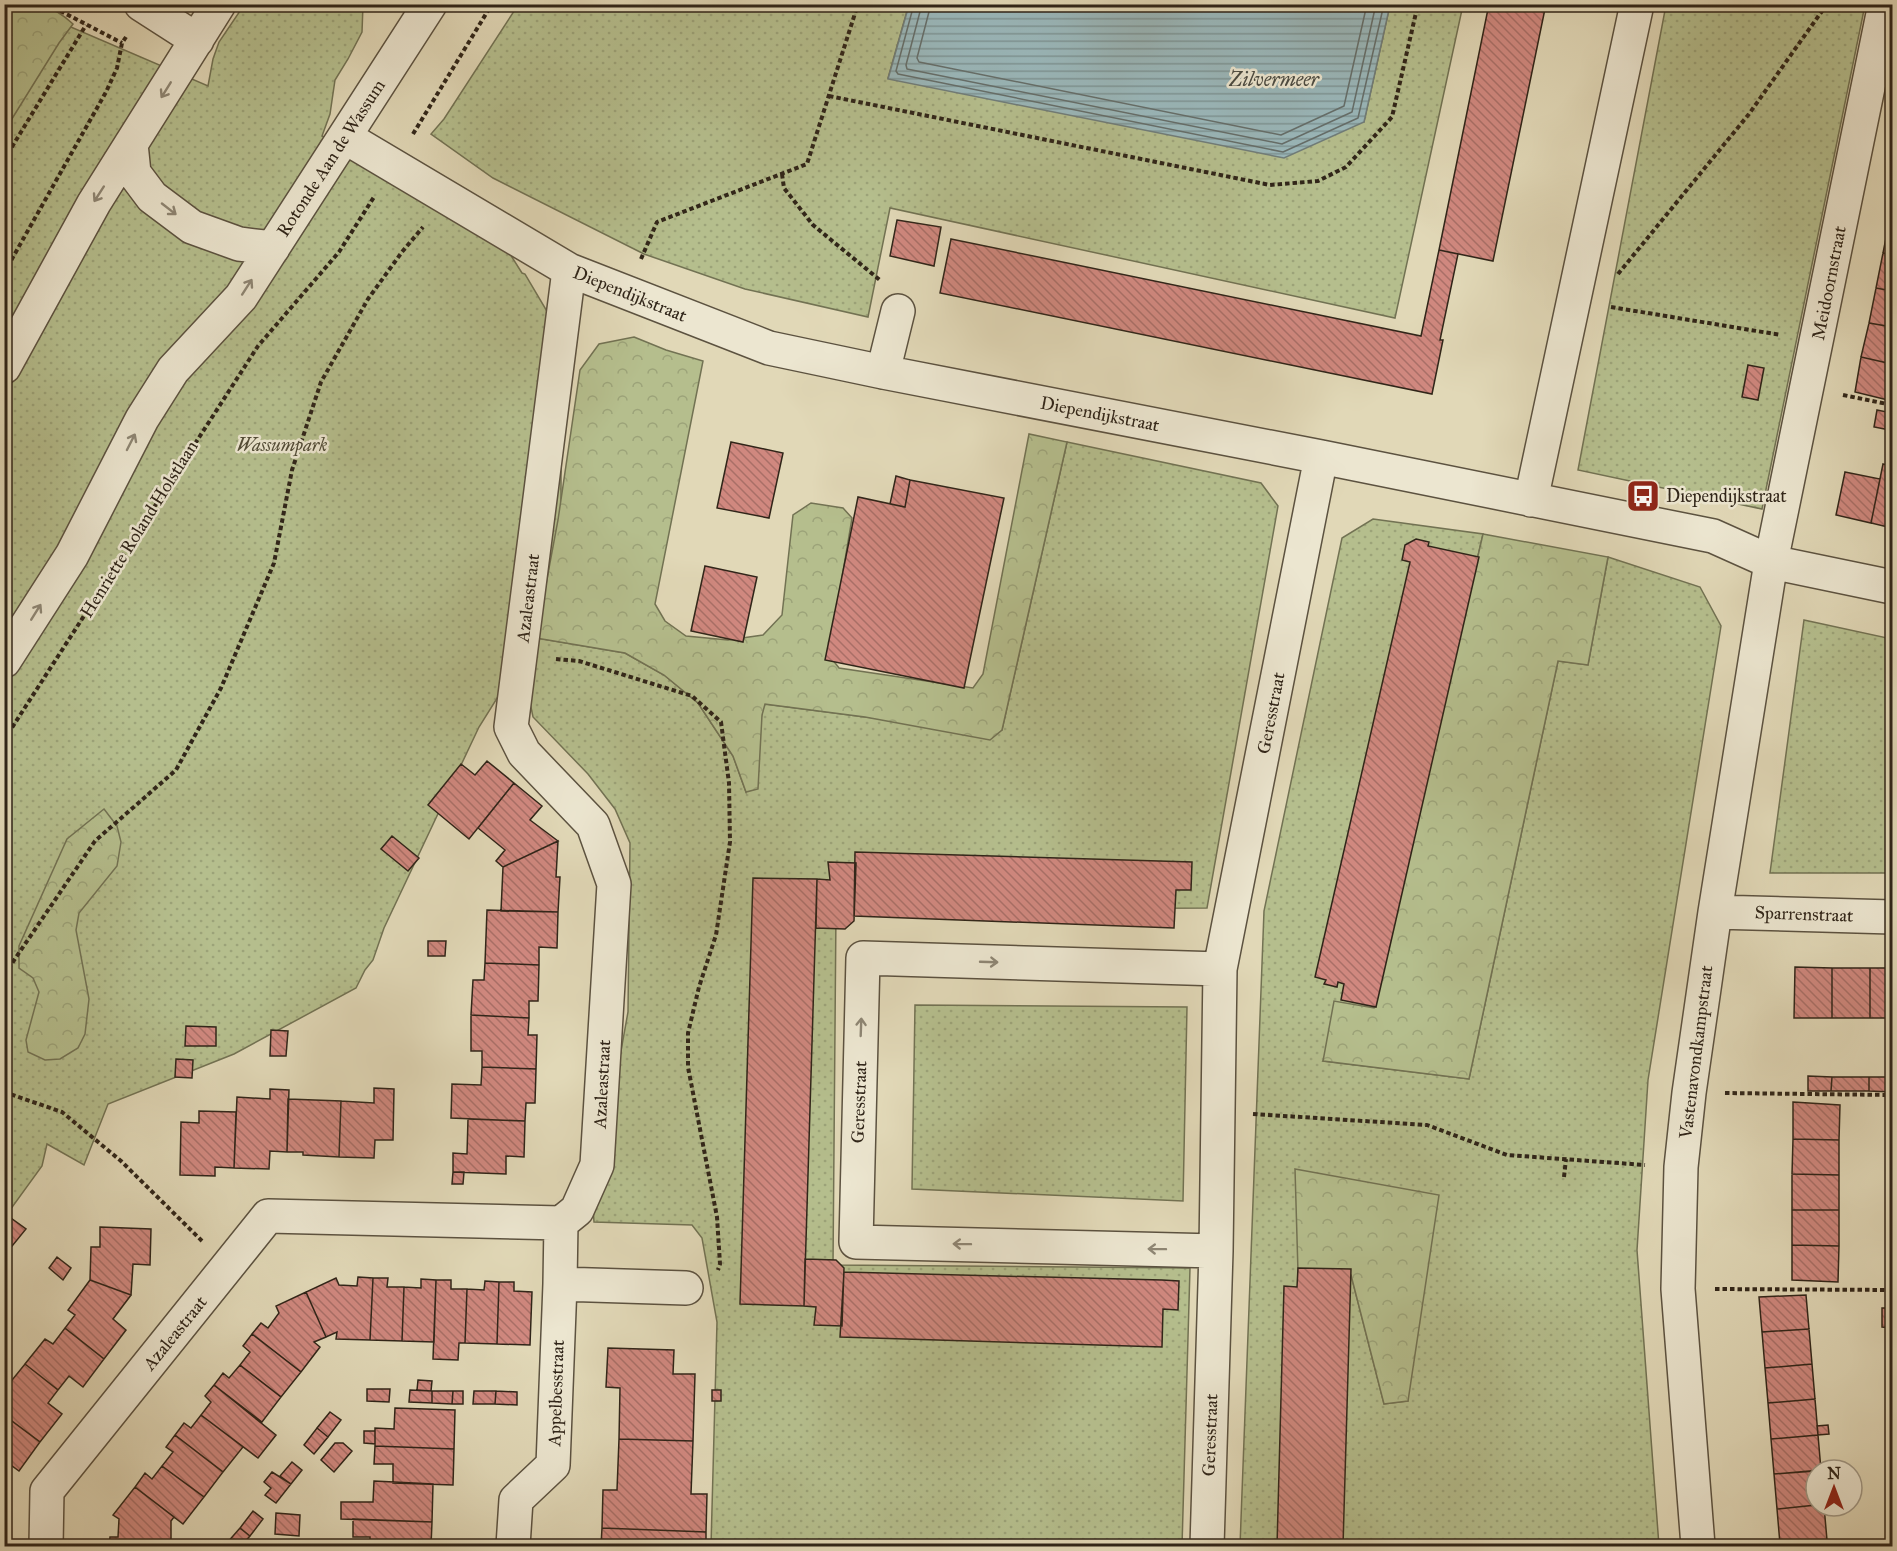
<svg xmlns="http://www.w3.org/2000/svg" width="1897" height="1551" font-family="'IM FELL Great Primer',serif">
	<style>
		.grass { fill: url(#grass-dots); stroke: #727253; stroke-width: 1.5; fill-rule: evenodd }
		.forest { fill: url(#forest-crowns); stroke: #727253; stroke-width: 1.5 }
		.water { fill: url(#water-rules); stroke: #707d7a; stroke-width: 1.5 }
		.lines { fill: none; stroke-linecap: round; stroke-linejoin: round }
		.shore { stroke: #656e6a; stroke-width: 1.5 }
		.building { fill: url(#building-back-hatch); stroke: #302519; stroke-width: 1.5 }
		.minor-casing { stroke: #5c5240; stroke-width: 36 }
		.path { stroke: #302519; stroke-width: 4; stroke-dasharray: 4.5 3; stroke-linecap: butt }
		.minor { stroke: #ece6d0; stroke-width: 33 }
		.oneway { stroke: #8e8674 }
		.labels { text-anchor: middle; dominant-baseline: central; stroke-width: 5; stroke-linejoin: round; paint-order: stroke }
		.street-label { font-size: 18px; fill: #302519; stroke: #ece6d0 }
		.park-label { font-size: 18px; font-style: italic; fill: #514b36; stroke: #ece6d0 }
		.poi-label { font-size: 18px; fill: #302519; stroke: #ece6d0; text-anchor: start }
		.water-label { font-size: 20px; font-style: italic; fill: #4a4a41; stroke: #ece6d0 }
	</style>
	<defs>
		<pattern id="grass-dots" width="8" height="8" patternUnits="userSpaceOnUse" patternTransform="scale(1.5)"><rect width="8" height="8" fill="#b5be8d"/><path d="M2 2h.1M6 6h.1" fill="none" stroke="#9ca379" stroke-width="1.8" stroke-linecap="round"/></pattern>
		<pattern id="forest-crowns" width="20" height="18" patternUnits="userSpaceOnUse" patternTransform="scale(1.5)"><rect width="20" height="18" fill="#b5be8d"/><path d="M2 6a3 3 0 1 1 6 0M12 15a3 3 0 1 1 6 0" fill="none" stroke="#9ca379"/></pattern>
		<pattern id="water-rules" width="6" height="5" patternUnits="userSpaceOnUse" patternTransform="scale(1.5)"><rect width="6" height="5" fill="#9ab7ba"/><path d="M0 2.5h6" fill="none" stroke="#7e9596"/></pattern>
		<pattern id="building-back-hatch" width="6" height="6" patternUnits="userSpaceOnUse" patternTransform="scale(1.5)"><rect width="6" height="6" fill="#d0887f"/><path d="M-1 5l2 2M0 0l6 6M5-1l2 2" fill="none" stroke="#a96f67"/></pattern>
	</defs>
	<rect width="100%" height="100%" fill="#e1d8b7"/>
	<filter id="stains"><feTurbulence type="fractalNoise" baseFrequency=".00333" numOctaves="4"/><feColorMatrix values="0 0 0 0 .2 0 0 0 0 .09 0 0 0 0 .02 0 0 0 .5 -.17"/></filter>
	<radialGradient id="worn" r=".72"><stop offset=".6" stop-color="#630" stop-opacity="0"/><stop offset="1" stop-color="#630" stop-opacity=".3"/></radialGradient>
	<path class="grass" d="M909,4l-21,74 476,44 26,-117h73l-68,313 -505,-110 -22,109 -123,-28 -101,-35 -151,-76 -62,-44 13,-15 74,-114z
		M5,5l24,4 179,77 5,-27 6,-17 25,-37h119l-1,27 -14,27 -13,21 -5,34 -8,22 157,69 43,68 3,1 36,61v261l-82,131 -95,201 -11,32 -8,10 -9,18 -122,66 -126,50 -24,61 -37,-21 -5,22 -37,51z
		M1666,5h199l-103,504 -184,-39z
		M1067,442l194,41 17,23 -71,402 -371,2 -3,355 357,3 -8,278h-471l6,-224 -15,-84 -10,-13 -98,-3 -2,-29 5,-9 31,-172 2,-169 -15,-34 -27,-35 -55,-57 -6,-29 9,-50 89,15 39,22 34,28 35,53 13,36 18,-88 101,13 137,13z
		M1373,519l110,15 -109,474 -51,53 146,18 89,-418 30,4 20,-108 92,30 21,39 -73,454 -11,170 22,296h-419l24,-635 78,-373zM1351,1275l57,126 -24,3z
		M1804,620l88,19v234h-122z
		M915,1005l272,2 -4,194 -271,-12z"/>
	<path class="forest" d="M5,4c31,0 44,-2 68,20l-14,19 -54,87z
		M634,337l32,13 37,11 -48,243 10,17 21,15 42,4 35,-5 19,-20 11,-100 18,-12 32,5 9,10 -23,137 10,13 134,20 10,-14 46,-240 38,8 -65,288 -12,10 -125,-23 -100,-13 -3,11 -4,74 -12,3 -13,-36 -35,-53 -34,-28 -39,-22 -89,-15 22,-118 22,-150 19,-26z
		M1483,534l125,23 -20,108 -30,-4 -89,418 -146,-18 11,-60 40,7z
		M104,809l13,17 4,16 -4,24 -38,47 -3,17 13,69 -4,35 -7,14 -18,11 -15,1 -17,-8 -2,-12 13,-48 -6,-14 -14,-10v-22l48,-107z
		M1295,1169l144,26 -31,206 -24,3 -33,-129 -53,-3z"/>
	<path class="water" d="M909,5v-1l481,1 -26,117 -80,36 -396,-79z"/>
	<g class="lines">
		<path class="shore" d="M914,4l-18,67 2,3 385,78 75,-34 26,-114
			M922,4l-16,61 1,4 375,75 70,-32 24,-108
			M931,4l-14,54 2,4 362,73 63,-29 23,-102"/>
	</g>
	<path class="building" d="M1489,4h57l-53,257 -54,-11z
		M1890,218l2,1v36l-9,-2z
		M897,220l44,7 -7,39 -44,-10z
		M951,239l470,97 18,-86 19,4 -18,86h3l-11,54 -492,-101z
		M1883,253l9,2v36l-16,-3z
		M1876,288l16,3v36l-23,-4z
		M1869,323l23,4v37l-31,-7z
		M1861,357l31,7v37l-37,-9z
		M1748,365l16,3 -6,32 -16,-3z
		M1877,410l15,3 -2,17 -16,-3z
		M731,442l52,11 -14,65 -52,-10z
		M1883,464l9,2v62l-21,-5z
		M1845,472l35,7 -9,44 -35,-8z
		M896,476l14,4 -5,27 -15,-3z
		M910,480l94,18 -40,190 -139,-28 33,-163 47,10z
		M1416,539l13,3 -1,4 51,11 -103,450 -35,-7 3,-16 -6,-2 -1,5 -13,-3 2,-4 -11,-3 95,-415 -8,-2 3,-15z
		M705,566l52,11 -14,65 -52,-11z
		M487,761l27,22 -45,56 -41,-34 33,-41 14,11z
		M514,783l28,23 -12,14 28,21 -55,26 -7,-6 9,-11 -27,-22z
		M392,836l27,22 -11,13 -27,-22z
		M558,841l-2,36h4l-2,35 -57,-1 2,-44z
		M855,852l337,10 -1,28h-15l-2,38 -320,-12z
		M828,862l28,1 -2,58 -9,8 -29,-1 1,-49 13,1z
		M753,878l64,1 -13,427 -64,-2z
		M487,910l71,2 -1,36 -18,-1v18l-54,-2z
		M428,941h18l-1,15h-17z
		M485,963l54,2 -1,36h-9v17l-58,-3 2,-35h11z
		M1795,967l37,1v50h-38z
		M1832,968h38v50h-38z
		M1870,968h22v50h-22z
		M471,1015l58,3 -1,17h9l-1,34 -54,-2v-16h-11z
		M186,1026l30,1v19h-31z
		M271,1030l17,1 -2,25h-16z
		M176,1059l17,1 -1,18 -17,-1z
		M482,1067l54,2 -1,34h-9l-1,18 -74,-3 1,-34 29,1z
		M1808,1076l24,1 -1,14h-23z
		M1832,1077h37v14h-38z
		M1869,1077h23v15l-23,-1z
		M374,1088l20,1 -1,51h-18l-1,18 -35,-1 2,-56 33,2z
		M270,1089l19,1 -2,62 -17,-1 -1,18 -35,-1 3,-71 33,2z
		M288,1099l53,2 -2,56 -36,-2v-3h-16z
		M1793,1102l47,3 -1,35 -46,-1z
		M199,1111l37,1 -2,56 -19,-1v9l-35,-1 1,-53 18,1z
		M468,1119l57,2 -1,36 -18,-1v18l-53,-2v-19l14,1z
		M1793,1139l46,1v35l-47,-1z
		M453,1172h11l-1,12h-11z
		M1792,1174l47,1v35h-47z
		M1792,1210h47v36l-47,-1z
		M4,1213l22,16 -22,27z
		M100,1227l51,2 -1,36 -17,-1 -2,31 -41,-15 1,-33h9z
		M1792,1245l47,1 -1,36 -46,-2z
		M57,1257l14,11 -8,12 -14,-12z
		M805,1259l31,1 8,8 -2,58 -28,-1 2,-18 -12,-1z
		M1298,1268l53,1 -8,277h-66l7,-260 13,1z
		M844,1272l318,8 17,1 -1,29 -15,-1 -1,38 -322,-10z
		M358,1277l15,1 -3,62 -34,-1 1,-7 -11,5 -20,-45 30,-14 3,7 18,1z
		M373,1278h15l-1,9h17l-2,54 -32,-1z
		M421,1279l15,1 -2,62 -32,-1 2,-54 17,1z
		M90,1280l41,15 -18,24 13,11 -22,29 -39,-31 10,-13 -7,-5z
		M436,1280h15v9h16l-2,54h-6l-1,17 -25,-1z
		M485,1281l14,1 -2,62 -32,-1 2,-54 17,1z
		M499,1282h15v9l18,1 -2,53 -33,-1z
		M306,1292l20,45 -12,5 6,5 -19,25 -49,-38 9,-11 7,5 11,-15 -3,-7z
		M1806,1295l3,34 -47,3 -3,-35z
		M1889,1295h3v33l-10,-1v-19h7z
		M65,1328l39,31 -21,28 -14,-11 -11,14 -33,-26 20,-25 8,5z
		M1889,1328h3v35h-3z
		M1809,1329l3,35 -47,4 -3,-36z
		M252,1334l49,38 -20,25 -41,-32 10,-13 -7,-6z
		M608,1348l66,2 -1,24h22l-2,67 -74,-2 1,-51 -14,-1z
		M1889,1363h3v36l-4,-1z
		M25,1364l33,26 -10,13 14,11 -22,28 -36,-27v-25z
		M1812,1364l3,35 -47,4 -3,-35z
		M240,1365l41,32 -19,25 -48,-37 9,-12 6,5z
		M418,1380l14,1 -1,10 -14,-1z
		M214,1385l62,50 -18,23 -57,-43 10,-13 -6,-6z
		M367,1389h23l-1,13 -22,-1z
		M410,1390l22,1v12l-23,-1z
		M712,1390h9v11h-9z
		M432,1391h21l-1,13 -20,-1z
		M453,1391h10v13h-11z
		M474,1391h22l-1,13h-22z
		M496,1391l21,1v13l-22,-1z
		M1888,1398l4,1v33h-4z
		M1815,1399l3,36 -47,4 -3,-36z
		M395,1408l60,2 -1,39 -79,-3v-18l19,1z
		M330,1412l11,8 -13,17 -11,-9z
		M4,1415l36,27 -21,29 -15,-11z
		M201,1415l42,32 -20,25 -48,-37 9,-12 7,5z
		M1828,1425l1,9 -11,1 -1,-9z
		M317,1428l11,9 -14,17 -10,-9z
		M364,1431h11v13l-11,-1z
		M1888,1432h4v36h-4z
		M175,1435l48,37 -19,25 -42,-31 11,-14 -7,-5z
		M1818,1435l3,35 -47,4 -3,-35z
		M619,1439l74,2 -2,53h16l-1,38 -104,-4 1,-38h14z
		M335,1443h8l9,8 -18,21 -13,-12z
		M375,1446l79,3 -1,36 -60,-2v-19h-19z
		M292,1462l10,8 -11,14 -11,-8z
		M162,1466l42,31 -21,27 -48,-37 10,-14 7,6z
		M1888,1468h4v35h-4z
		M1816,1471v34l-39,4 -3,-35z
		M272,1472l19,12 -15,19 -11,-8 6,-7 -7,-6z
		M374,1481l59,3 -1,38 -91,-3v-17h32z
		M135,1487l39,30 -3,4v25h-62l1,-9h8l1,-18 -6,-4z
		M1888,1503h4v35h-5z
		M1816,1505l8,1 3,34 -47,4 -3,-35z
		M253,1511l10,8 -13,17 -10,-8z
		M276,1513l24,2 -1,21 -24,-2z
		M353,1519l79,3 -1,24h-61v-9h-17z
		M240,1528l10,8 -9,10h-11l-4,-2z
		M602,1528l104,4v14h-105z
		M1887,1538h5v8h-5z
		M1827,1540v6h-47v-2z"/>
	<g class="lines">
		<defs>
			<path id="minor" d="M141,4l56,36
				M345,137l224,133 200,78 114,24 438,85 392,79 58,26 121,25
				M131,144l3,29 18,24 40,30 47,17 34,4
				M4,367l90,-164 125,-199
				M883,372l15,-61
				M1531,500l106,-496
				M4,661l68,-106 70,-136 31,-49 68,-73 189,-293
				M1715,912l177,5
				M1216,1251l-360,-9 7,-284 357,11
				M560,1284l126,4
				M46,1546l1,-55 221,-275 293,7 16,-13 20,-45 17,-281 -21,-59 -69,-72 -13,-26 58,-457
				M513,1546l3,-46 37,-35 7,-181 1,-61
				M1207,1546l9,-295 4,-282 101,-512
				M1698,1546l-20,-257 3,-122 8,-74 26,-181 56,-350 114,-558"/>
		</defs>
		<use href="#minor" class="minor-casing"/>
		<path class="path" d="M47,4l75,39
			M829,96l441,89 48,-4 28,-14 46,-50 26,-113
			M413,134l79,-130
			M4,160l82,-135
			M782,174l2,14 29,37 68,56
			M641,259l16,-37 150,-58 51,-160
			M4,273l102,-181 11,-24 5,-25 4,-6
			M1618,274l131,-160 78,-110
			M1611,307l170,28
			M1843,395l49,10
			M556,659l23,2 113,35 29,26 8,61 1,59 -14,93 -17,52 -11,46v34l29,150 3,47 -2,6
			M4,740l254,-394 81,-94 35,-55
			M4,975l91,-134 81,-71 45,-82 53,-125 18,-93 29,-88 47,-83 34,-47 21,-25
			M4,1092l58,20 59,49 81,80
			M1725,1093l167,2
			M1253,1114l174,11 80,30 138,10
			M1564,1177l2,-18
			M1715,1289l177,1"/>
		<use href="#minor" class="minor"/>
	</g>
	<defs><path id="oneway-shaft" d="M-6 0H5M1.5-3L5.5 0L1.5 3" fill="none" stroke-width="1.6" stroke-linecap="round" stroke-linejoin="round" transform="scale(1.5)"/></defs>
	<g class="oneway">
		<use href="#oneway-shaft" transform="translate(166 90) rotate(122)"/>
		<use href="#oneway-shaft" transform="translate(99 194) rotate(123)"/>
		<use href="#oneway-shaft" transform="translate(169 209) rotate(38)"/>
		<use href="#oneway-shaft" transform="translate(247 287) rotate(-57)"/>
		<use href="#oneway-shaft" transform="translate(131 442) rotate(-63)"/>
		<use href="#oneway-shaft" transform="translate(36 612) rotate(-58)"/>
		<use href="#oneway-shaft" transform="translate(989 962) rotate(2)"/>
		<use href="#oneway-shaft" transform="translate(861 1027) rotate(-88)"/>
		<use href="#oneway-shaft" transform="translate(962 1244) rotate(-179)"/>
		<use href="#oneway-shaft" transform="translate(1157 1249) rotate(-179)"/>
	</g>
	<defs>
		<symbol id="bus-square" viewBox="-11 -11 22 22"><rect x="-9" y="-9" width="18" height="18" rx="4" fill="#8f2418" stroke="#ece6d0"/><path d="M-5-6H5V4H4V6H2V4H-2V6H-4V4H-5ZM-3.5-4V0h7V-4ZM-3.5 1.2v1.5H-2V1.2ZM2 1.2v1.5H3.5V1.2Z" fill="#fff"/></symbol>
	</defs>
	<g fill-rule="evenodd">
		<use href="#bus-square" x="1624" y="477" width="38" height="38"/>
	</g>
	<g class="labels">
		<g class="street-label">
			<text transform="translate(331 158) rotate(-57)">Rotonde Aan de Wassum</text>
			<text transform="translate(1829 283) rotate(-79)">Meidoornstraat</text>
			<text transform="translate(630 294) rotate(22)">Diependijkstraat</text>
			<text transform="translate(1100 414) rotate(11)">Diependijkstraat</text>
			<text transform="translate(139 529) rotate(-58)">Henriette Roland Holstlaan</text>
			<text transform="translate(528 598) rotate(-83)">Azaleastraat</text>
			<text transform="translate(1271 713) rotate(-79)">Geresstraat</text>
			<text transform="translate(1804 914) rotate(2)">Sparrenstraat</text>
			<text transform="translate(1696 1052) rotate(-83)">Vastenavondkampstraat</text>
			<text transform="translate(602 1084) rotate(-87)">Azaleastraat</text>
			<text transform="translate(859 1102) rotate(-88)">Geresstraat</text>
			<text transform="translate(175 1333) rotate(-51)">Azaleastraat</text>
			<text transform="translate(556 1393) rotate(-88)">Appelbesstraat</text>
			<text transform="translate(1210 1435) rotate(-88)">Geresstraat</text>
		</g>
		<g class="park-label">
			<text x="282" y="445">Wassumpark</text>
		</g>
		<g class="poi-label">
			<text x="1666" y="496">Diependijkstraat</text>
		</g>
		<g class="water-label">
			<text x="1274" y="79">Zilvermeer</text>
		</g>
	</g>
	<rect width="1897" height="1551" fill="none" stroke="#e1d8b7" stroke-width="24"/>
	<rect x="6" y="6" width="1885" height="1539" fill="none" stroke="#302519" stroke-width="3"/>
	<rect x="12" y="12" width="1873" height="1527" fill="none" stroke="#302519" stroke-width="1.5"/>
	<g transform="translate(1834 1488)"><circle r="28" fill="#ece6d0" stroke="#a19987" stroke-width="1.5"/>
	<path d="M0-4.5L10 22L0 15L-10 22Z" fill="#8f2418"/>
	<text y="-9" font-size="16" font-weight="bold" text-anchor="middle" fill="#302519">N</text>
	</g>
	<rect width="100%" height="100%" filter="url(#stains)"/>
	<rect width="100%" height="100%" fill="url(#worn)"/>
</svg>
